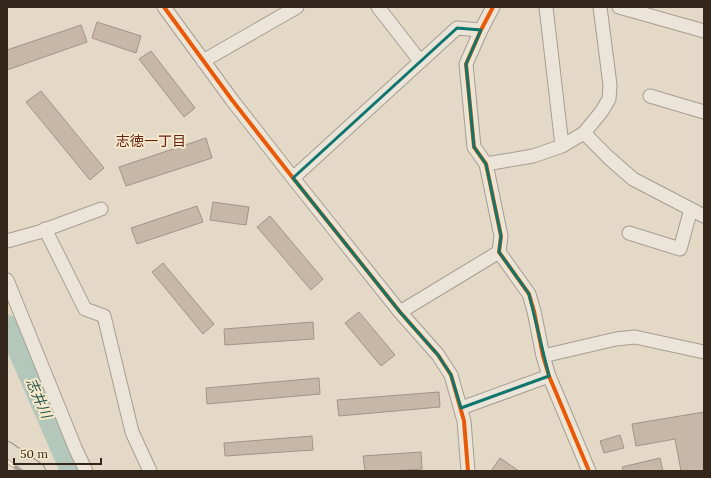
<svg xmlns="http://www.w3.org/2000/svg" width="711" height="478" font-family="Lora,'Noto Sans JP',serif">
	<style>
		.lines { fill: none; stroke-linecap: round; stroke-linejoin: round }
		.river { stroke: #b3c7ba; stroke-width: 21 }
		.building { fill: #c6b7a7; stroke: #a29486 }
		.minor-casing { stroke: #a79e90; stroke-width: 15 }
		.major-casing { stroke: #8c8377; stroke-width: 18 }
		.minor { stroke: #eae4d9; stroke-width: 13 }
		.major { stroke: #e2dac9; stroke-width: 16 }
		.rail-casing { stroke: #a9a399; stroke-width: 4.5 }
		.rail { stroke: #f6e8ca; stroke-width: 3; stroke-dasharray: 9; stroke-linecap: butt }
		.cycleway-casing { stroke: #f6e8ca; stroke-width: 6 }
		.cycleway { stroke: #e8590c; stroke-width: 4 }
		.marked { fill: none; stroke: #0f766e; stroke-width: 3; stroke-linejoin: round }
		.labels { text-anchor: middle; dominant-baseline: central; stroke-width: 4; stroke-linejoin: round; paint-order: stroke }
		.neighbourhood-label { font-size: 14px; fill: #622518; stroke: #f6e8ca }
		.water-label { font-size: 14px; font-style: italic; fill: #285550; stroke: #f6e8ca }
	</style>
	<rect width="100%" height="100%" fill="#e3d9c6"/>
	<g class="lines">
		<path class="river" d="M7,325l64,146"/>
	</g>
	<path class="building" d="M97,22l44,14 -5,17 -44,-15z
		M81,25l6,17 -80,28v-20z
		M151,51l44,57 -11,9 -45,-58z
		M41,91l63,77 -14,12 -64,-78z
		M206,138l6,20 -86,28 -7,-19z
		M213,202l36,5 -3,18 -36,-5z
		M197,206l6,16 -66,22 -6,-16z
		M270,216l53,63 -12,11 -54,-63z
		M163,263l51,61 -11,10 -51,-62z
		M359,312l36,43 -14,11 -36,-43z
		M313,322l1,17 -89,6 -1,-16z
		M319,378l1,16 -113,10 -1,-16z
		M439,392l1,15 -101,9 -2,-16z
		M704,412v59h-23l-6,-32 -39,7 -4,-22z
		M620,435l4,13 -20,5 -4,-12z
		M312,436l1,14 -88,6 -1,-13z
		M421,452l1,17 -30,2h-27l-2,-15z
		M500,458l19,13h-28z
		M660,458l3,13h-40l-1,-4z"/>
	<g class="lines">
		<defs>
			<path id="minor" d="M164,7l68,93 61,78 107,134 38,43 13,20 13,46 4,50
				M378,7l42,54
				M493,7l-12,23 -15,34 8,83 12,17 15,72 -2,16 30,42 5,17 9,45 6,20 40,95
				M546,7l16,139
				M619,7l85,24
				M203,61l94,-54
				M650,96l54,16
				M584,133l25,25 24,21 71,37
				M486,164l47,-8 29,-10 22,-13 18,-22 7,-12 1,-14 -10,-78
				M293,178l164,-150 24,2
				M45,229l40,80 19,7 28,116 18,39
				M629,233l51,16 11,-40
				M7,241l32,-9 62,-23
				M7,280l69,170 10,21
				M400,312l99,-60
				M543,356l73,-17 19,-2 69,15
				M461,408l88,-32"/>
			<path id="major" d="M7,450l30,21"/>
		</defs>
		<use href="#minor" class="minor-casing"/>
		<use href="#major" class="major-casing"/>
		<use href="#minor" class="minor"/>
		<use href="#major" class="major"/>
		<defs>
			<path id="rail" d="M7,461l14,10"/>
		</defs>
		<use href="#rail" class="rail-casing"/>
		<use href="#rail" class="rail"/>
		<defs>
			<path id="cycleway" d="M164,7l68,93 61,78 107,134 38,43 13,20 13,46 4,50
				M493,7l-12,23 -15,34 8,83 12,17 15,72 -2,16 30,42 5,17 9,45 6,20 40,95"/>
		</defs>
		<use href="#cycleway" class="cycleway-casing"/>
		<use href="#cycleway" class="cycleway"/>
	</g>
	<path class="marked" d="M457,28l24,2 -15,34 8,83 12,17 15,72 -2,16 30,42 20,82 -88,32 -10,-33 -13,-20 -38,-43 -107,-134z"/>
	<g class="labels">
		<g class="neighbourhood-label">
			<text x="151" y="141">志徳一丁目</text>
		</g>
		<g class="water-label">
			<text transform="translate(39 398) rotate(66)">志井川</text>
		</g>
	</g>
	<rect width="711" height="478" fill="none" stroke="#34261a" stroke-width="16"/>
	<path d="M14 458v6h87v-6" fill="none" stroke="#34261a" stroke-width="2"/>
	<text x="20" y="458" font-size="12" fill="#34261a" stroke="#f6e8ca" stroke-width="3" paint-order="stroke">50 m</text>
</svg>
